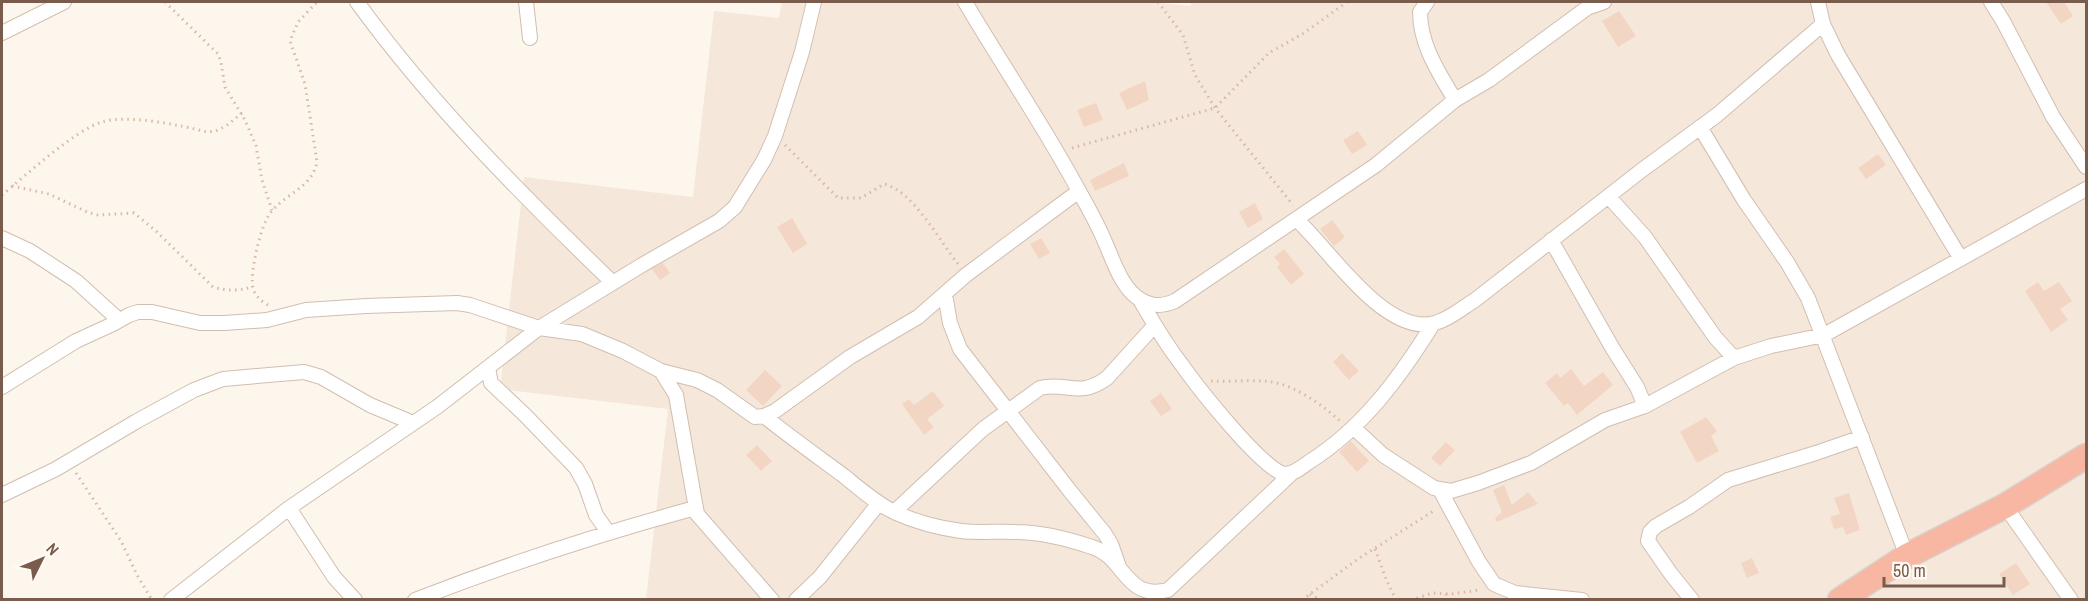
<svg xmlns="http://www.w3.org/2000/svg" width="2088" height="601" font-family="'Archivo Narrow',sans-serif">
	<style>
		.residential { fill: #f5e8da }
		.building { fill: #f3d5c3 }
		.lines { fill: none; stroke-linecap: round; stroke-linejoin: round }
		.street-casing { stroke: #d1beb0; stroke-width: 16 }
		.highway-casing { stroke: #dad1cd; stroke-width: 27 }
		.path { stroke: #d9b8a5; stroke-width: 3; stroke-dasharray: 1.5 4.5; stroke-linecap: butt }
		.street { stroke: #fff; stroke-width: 14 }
		.highway { stroke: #f7b7a3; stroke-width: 24 }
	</style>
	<rect width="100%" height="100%" fill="#fdf6ec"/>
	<path class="residential" d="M782,2h370l39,4v-4h895v597h-1440l22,-190 -168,-20 24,-212 169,20 21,-186 65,7z"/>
	<path class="building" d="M2046,2h18l9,14 -12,8z
		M1619,11l17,25 -18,11 -16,-26z
		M1145,81l4,19 -22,10 -8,-17z
		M1096,103l7,17 -19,7 -7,-17z
		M1358,131l9,14 -15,9 -9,-14z
		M1878,154l8,11 -20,14 -8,-11z
		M1124,163l5,13 -34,15 -5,-11z
		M1255,203l8,16 -15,9 -9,-16z
		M792,218l15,26 -14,9 -16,-26z
		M1332,220l13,17 -11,9 -14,-17z
		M1041,238l9,15 -11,6 -9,-15z
		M1284,249l20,25 -13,11 -14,-18 3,-3 -6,-7z
		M663,263l7,10 -10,7 -8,-11z
		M2038,282l6,9 15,-9 13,19 -12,8 8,11 -17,12 -26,-41z
		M1342,353l17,18 -10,9 -16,-18z
		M1571,369l13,17 19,-14 10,13 -36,30 -9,-12 -4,3 -19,-23 12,-10 3,5z
		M765,370l17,16 -19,20 -17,-16z
		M933,391l11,15 -17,13 7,8 -10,8 -22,-31 7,-5 5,6z
		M1161,393l11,16 -11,7 -11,-15z
		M1706,417l11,14 -6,5 8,15 -22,12 -17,-31z
		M1351,441l18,20 -12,11 -18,-20z
		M1446,442l9,8 -15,16 -9,-8z
		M757,445l15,16 -11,10 -15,-16z
		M1504,485l8,20 16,-13 10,12 -41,18 -2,-4 7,-6 -9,-22z
		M1849,493l11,37 -14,5 -3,-8 -9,2 -4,-12 10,-3 -6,-16z
		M1752,558l7,15 -12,5 -6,-15z
		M2016,563l14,21 -17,11 -14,-21z"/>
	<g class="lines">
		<defs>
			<path id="street" d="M357,2c75,103 164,192 256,281
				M526,2l4,36
				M965,2c37,63 81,127 115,191 9,16 18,32 25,49 8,18 14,38 28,52 13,12 26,14 42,7l201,-136 79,-65 34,-20 98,-72 17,-6
				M1427,2l-7,10c0,33 19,61 35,88
				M1818,2l5,22 15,31 123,204
				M1991,2l12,19 50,96 33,50
				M2,33l62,-31
				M1700,127l44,73 43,62 21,36 99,258
				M1609,197l36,40 70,100 19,21
				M1297,220c32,29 85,112 134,104 16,-3 31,-16 44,-24l167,-130 75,-55 106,-91
				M2,238l28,13 46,30 43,39
				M1551,240l62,109 24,38 8,19
				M945,294l5,29 10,26 110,142 35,43 6,10 8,23
				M1140,300c13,22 26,45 42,65 14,20 82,107 103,109 9,0 17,-7 24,-12 54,-34 91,-85 124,-138
				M488,368l3,15 34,32 51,53 9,16 11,31 12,17
				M661,371l15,24 21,119 75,86
				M2,387l74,-46 37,-17 16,-9 9,-3h14l48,11h24l43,-3 39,-10 60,-4 91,-3 13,2 69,23 103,-63 77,-44 16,-14 29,-47 11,-24 27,-84 12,-50
				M764,416c26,21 53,40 80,60 16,13 33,28 52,37 20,9 44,15 65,18 19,2 37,0 55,1 25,0 52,7 76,15 33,10 33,54 76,43l123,-116
				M1354,428l29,27 51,33 17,3 27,-8 53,-20 74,-43 40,-14 89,-48 37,-12 53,-11 262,-146
				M1440,490l39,72 15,22 21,9 67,7
				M2,495l54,-26 81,-48 57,-31 29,-11 81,-7 17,5 49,28 43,18
				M2005,506l66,94
				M289,508l45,69 21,23
				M894,512l89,-83 57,-41c27,-7 38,11 67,-10l48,-53
				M171,600l118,-92 148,-101 102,-79 43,6 41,17 38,20 36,9 20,10 38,27 9,-1 11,-5 75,-54 68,-40 48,-42 113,-84
				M415,600c92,-36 185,-66 280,-92
				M796,600l24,-23 59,-74
				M1692,600l-21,-26 -23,-33 2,-9 6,-6 33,-19 39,-27 88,-27 46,-16"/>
			<path id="highway" d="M1840,600l67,-44 98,-50 81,-50"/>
		</defs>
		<use href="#street" class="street-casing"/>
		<use href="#highway" class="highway-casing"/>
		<path class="path" d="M165,2l53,52 3,8 4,25 20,33 11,26 6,34 10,30
			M1158,2l25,33 12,40 20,33 78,97
			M785,145l53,53h23l23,-14c29,7 55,56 74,80
			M1072,148l143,-40 54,-55 35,-20 43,-31
			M12,186l37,8 38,18 11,3 36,-2 22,18 57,56c14,4 25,4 39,0
			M2,195c23,-19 73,-65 100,-73 25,-8 78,3 105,10l9,-1 10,-5 16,-13
			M268,305c-7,-4 -13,-9 -15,-17 -4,-13 8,-65 18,-76 15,-19 41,-24 46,-50l-12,-78 -15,-43 8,-19 19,-20
			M1211,381c17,1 35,-1 52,0 28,1 57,22 77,40
			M76,473l45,68 16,34 15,25
			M1375,549l11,30 10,21
			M1310,594l10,6
			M1446,594l1,6
			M1302,600l56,-41 77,-49
			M1411,600l21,-7 19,1 29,-4"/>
		<use href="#street" class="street"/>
		<use href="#highway" class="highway"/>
	</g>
	<rect width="2088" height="601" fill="none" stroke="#7a5c4d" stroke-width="6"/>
	<g transform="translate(42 559) rotate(47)" stroke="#fffaf3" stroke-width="4.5" paint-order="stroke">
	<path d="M0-4.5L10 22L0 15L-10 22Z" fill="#7a5c4d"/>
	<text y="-9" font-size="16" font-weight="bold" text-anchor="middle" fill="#7a5c4d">N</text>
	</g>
	<path d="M1884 577v9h120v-9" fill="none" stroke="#7a5c4d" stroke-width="3"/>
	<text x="1893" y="577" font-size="18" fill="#7a5c4d" stroke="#fffaf3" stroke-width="4.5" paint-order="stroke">50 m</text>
</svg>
